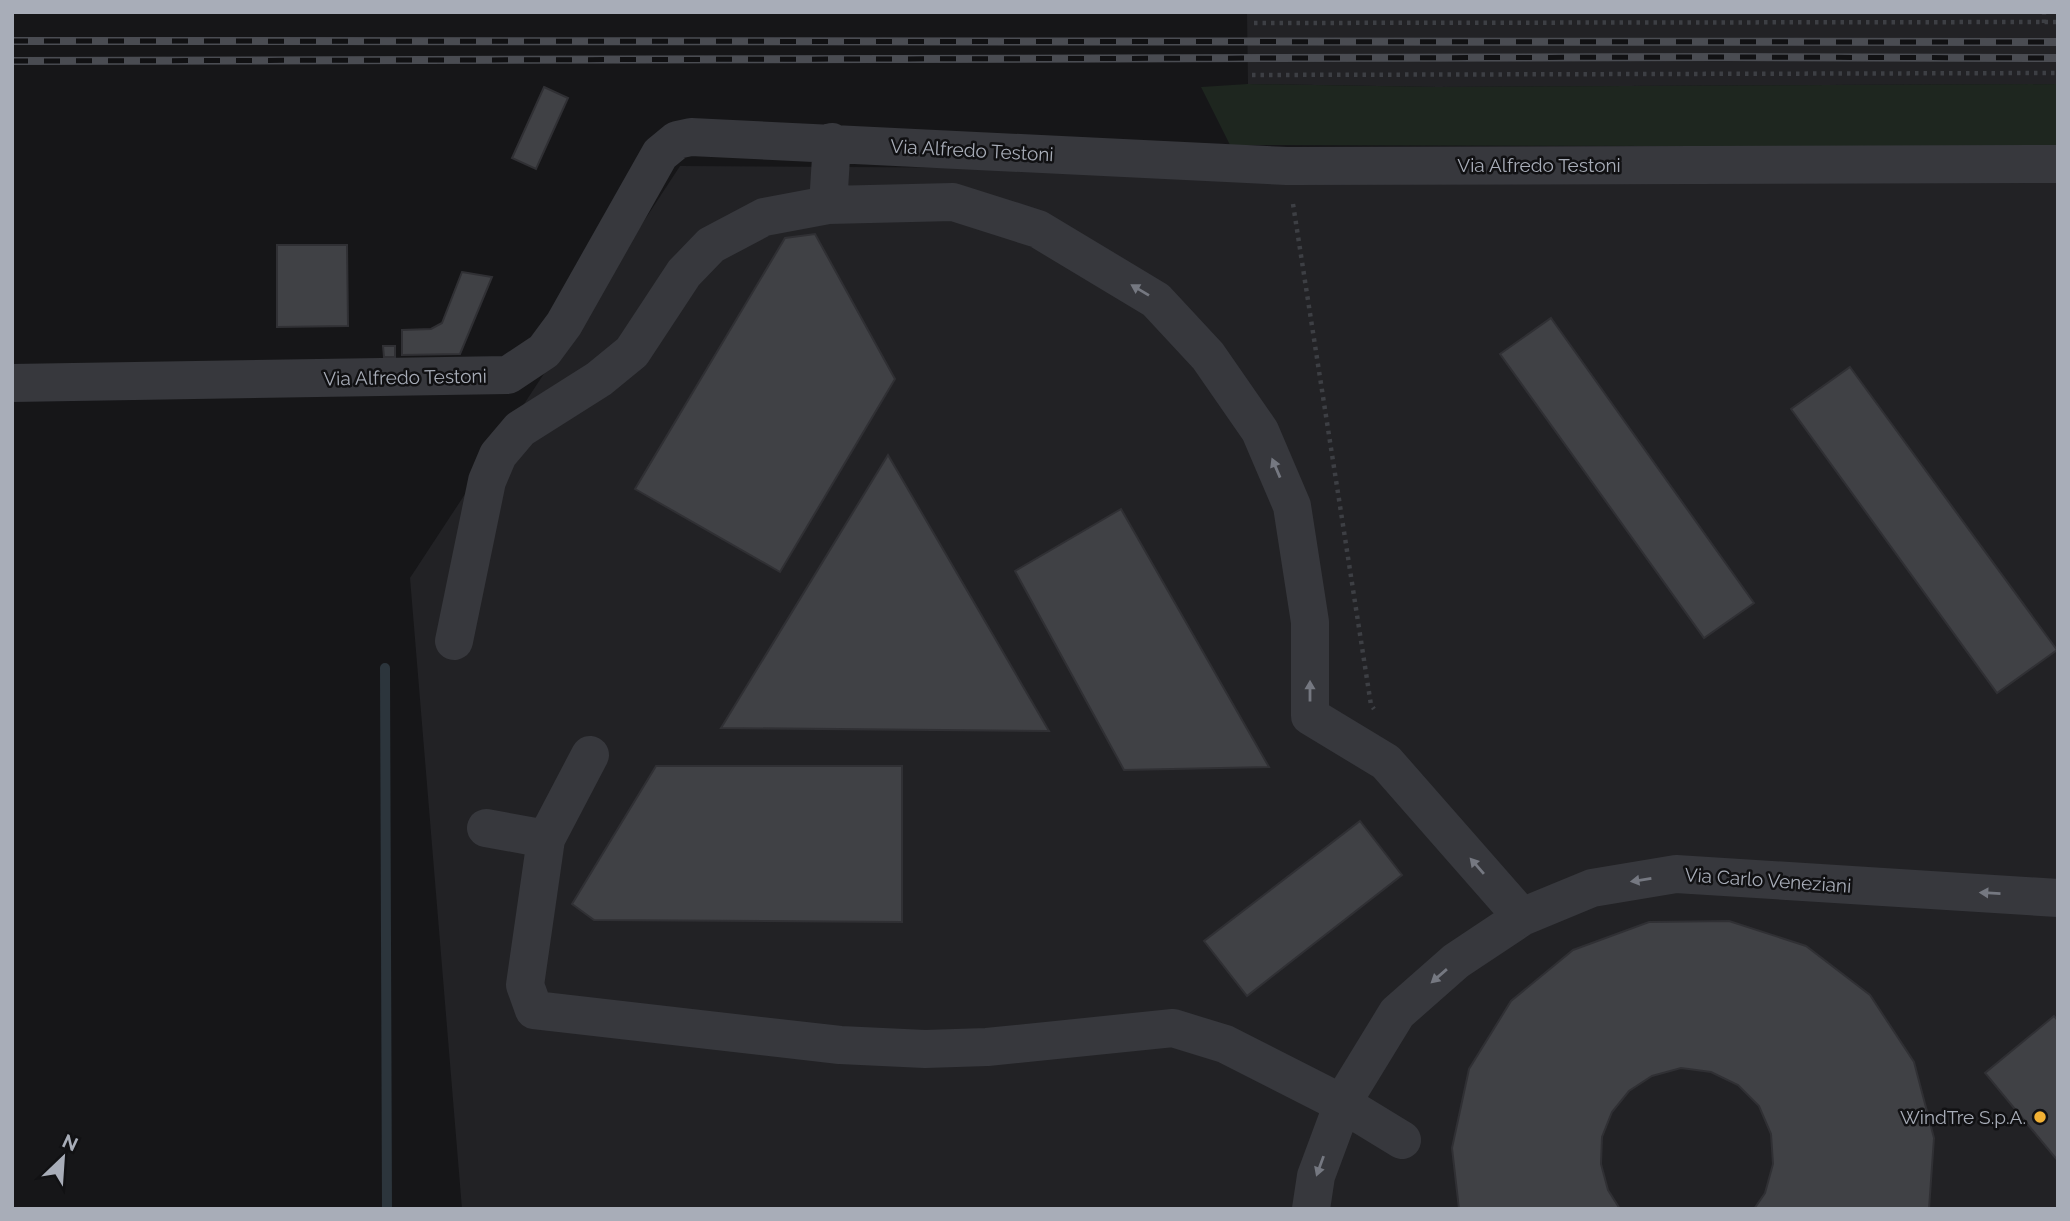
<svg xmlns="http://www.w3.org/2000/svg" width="2070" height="1221" font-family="Raleway,sans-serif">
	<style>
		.built { fill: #222225 }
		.green { fill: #1e261f }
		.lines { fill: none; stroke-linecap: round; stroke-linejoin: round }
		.stream { stroke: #2c353c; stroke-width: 10 }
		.building { fill: #404145; stroke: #303034; stroke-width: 2 }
		.path { stroke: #3d3f44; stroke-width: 4.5; stroke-dasharray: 3.5 5; stroke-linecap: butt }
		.minor { stroke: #37383d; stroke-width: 38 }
		.rail-casing { stroke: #4a4c52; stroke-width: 8 }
		.rail { stroke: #111113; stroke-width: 5; stroke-dasharray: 16; stroke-linecap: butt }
		.oneway { fill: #757881 }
		.poi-dot { fill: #f2b134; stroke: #111113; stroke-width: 2.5 }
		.labels { text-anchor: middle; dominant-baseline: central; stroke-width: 5; stroke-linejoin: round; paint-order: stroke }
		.street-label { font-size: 19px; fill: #a8adb8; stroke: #111113 }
		.poi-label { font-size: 19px; fill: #a8adb8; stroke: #111113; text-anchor: end }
	</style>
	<rect width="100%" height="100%" fill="#161618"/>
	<path class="built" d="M1335,12h723v72l-621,3 -189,-3 -1,-70z
		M680,166l1378,8v1035h-1596l-52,-631z"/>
	<path class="green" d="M1248,84l189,3 621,-3v63l-828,-2 -29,-58z"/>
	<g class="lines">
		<path class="stream" d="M385,668l2,541"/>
	</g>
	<path class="building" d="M544,87l24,11 -32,71 -24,-11z
		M815,234l80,145 -115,193 -145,-83 150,-251z
		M277,245h70l1,81 -71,1z
		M462,272l30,5 -32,77 -58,1v-25l29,-1 11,-6z
		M1551,318l203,285 -50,35 -204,-284z
		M383,346h12v11h-11z
		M1850,367l207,283 -60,43 -206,-284z
		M888,455l161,276 -328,-3z
		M1121,509l148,258 -145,3 -109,-199z
		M656,766h246v156l-308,-2 -22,-16z
		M1360,821l42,54 -155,121 -43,-55z
		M1729,921l77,25 64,49 44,67 20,76 -5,71h-175l11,-16 8,-29 -2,-30 -12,-28 -21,-21 -27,-13 -30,-4 -29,8 -23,15 -17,21 -10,25 -1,27 7,26 12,19h-161l-7,-61 17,-79 42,-68 62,-51 76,-28z
		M2054,1016l4,5v140l-73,-88z"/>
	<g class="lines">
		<path class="path" d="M1254,23l804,-1
			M2044,23v-11
			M1252,75l806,-2
			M1293,204l78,501 3,4"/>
		<path class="minor" d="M828,205l125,-3 85,27 118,71 52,56 52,75 32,75 18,116v94l76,46 136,155
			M12,383l496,-8 36,-24 20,-27 96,-170 17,-14 14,-3 596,29 771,-2
			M454,641l33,-160 11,-26 22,-26 79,-50 33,-27 52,-79 27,-28 53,-28 64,-12 4,-63
			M590,755l-44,84 -21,146 9,25 306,35 85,4 62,-2 186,-19 52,16 118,60 59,36
			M486,828l60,11
			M1311,1209l5,-33 29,-78 52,-85 59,-52 66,-44 70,-29 84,-14 382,24"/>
		<defs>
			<path id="rail" d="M12,41l2046,1
				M12,61l1710,-4 336,1"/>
		</defs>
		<use href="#rail" class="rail-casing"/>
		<use href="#rail" class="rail"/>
	</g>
	<defs><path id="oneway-solid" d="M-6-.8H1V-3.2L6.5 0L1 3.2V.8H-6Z" transform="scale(1.75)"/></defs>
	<g class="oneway">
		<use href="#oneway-solid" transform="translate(1140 290) rotate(-149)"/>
		<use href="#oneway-solid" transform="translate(1276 468) rotate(-113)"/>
		<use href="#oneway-solid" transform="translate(1310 691) rotate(-90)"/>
		<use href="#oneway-solid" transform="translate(1477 866) rotate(-131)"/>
		<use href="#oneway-solid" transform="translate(1641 880) rotate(171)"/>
		<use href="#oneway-solid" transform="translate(1990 893) rotate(-177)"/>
		<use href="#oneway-solid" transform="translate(1439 976) rotate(139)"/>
		<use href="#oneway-solid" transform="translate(1320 1166) rotate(110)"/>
	</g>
	<circle class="poi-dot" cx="2040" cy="1117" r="7"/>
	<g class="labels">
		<g class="street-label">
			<text transform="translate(972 150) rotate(3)">Via Alfredo Testoni</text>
			<text x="1539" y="165">Via Alfredo Testoni</text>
			<text transform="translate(405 377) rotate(-1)">Via Alfredo Testoni</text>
			<text transform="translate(1768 880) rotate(4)">Via Carlo Veneziani</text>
		</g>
		<g class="poi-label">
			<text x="2026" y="1117">WindTre S.p.A.</text>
		</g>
	</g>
	<rect width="2070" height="1221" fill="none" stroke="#a8adb8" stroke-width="28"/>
	<g transform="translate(63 1158) rotate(25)" stroke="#111113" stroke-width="5" paint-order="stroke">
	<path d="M0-5L12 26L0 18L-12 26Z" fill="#a8adb8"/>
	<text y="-10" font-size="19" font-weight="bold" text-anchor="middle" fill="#a8adb8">N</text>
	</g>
</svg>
